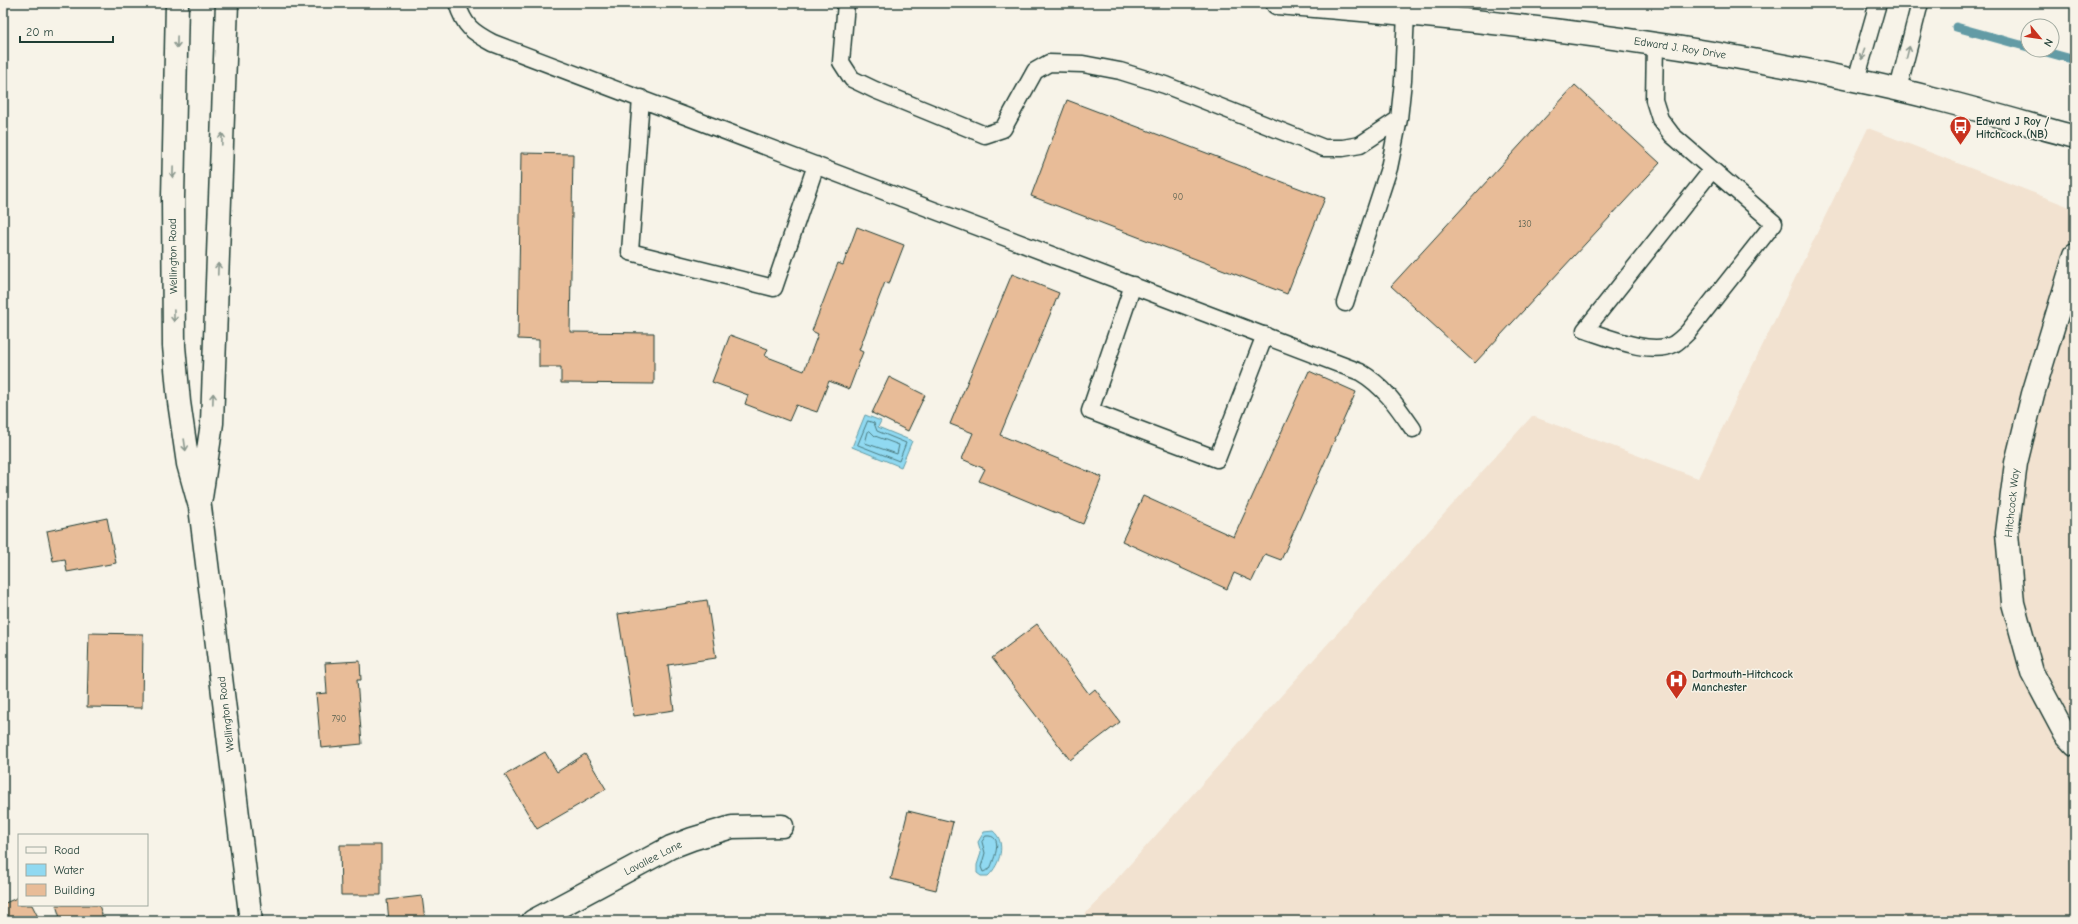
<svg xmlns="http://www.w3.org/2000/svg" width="2078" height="924" font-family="'Comic Neue',sans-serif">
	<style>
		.built { fill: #f2e2d0 }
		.water { fill: #90d9f1; stroke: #639ba5 }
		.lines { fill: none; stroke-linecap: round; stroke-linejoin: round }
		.shore { stroke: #4c7b80; stroke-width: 1 }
		.stream { stroke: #639ba5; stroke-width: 9 }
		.building { fill: #e8bc98; stroke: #1f3d34 }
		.service-casing { stroke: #1f3d34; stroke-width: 19 }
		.minor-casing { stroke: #1f3d34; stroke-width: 25 }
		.secondary-casing { stroke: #1f3d34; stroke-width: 25 }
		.service { stroke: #f7f3e8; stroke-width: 16 }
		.minor { stroke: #f7f3e8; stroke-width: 22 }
		.secondary { stroke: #f7f3e8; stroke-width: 22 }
		.oneway { stroke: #8b988e }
		.labels { text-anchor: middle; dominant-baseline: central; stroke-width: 3; stroke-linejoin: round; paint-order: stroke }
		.number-label { font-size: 9px; fill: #515d4d }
		.street-label { font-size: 11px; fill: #1f3d34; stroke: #f7f3e8 }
		.poi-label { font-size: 11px; font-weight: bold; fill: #1f3d34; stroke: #f7f3e8; text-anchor: start }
	</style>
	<rect width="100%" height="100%" fill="#f7f3e8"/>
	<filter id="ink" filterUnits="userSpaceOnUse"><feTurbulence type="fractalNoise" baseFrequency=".025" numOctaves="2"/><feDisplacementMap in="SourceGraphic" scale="8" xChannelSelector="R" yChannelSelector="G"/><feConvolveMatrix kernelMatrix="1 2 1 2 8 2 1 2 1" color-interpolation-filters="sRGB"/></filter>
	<g filter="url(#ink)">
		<path class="built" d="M1868,128l207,81v712h-996l453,-505 166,62z"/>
		<path class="water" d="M865,415l16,6 -3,6 34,14 -11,26 -49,-20z
			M993,831c14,11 7,34 -5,45h-7l-4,-3v-8l4,-12 -3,-11 6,-10z"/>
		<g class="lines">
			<path class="shore" d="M868,421l6,2 3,8 29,12 -7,18 -41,-16z
				M870,431l5,5 24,9 -2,9 -32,-11 3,-11z
				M986,836c19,-2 8,23 4,33l-7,3 -2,-5 4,-14 -3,-11z"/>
			<path class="stream" d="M1956,27l72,20
				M2039,50l36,10"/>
		</g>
		<path class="building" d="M1575,85l85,78 -185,200 -84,-77z
			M1067,100l258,98 -38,96 -256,-98z
			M521,153l52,1 -3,178 84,1v51l-93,-1v-16h-22v-27l-21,-1z
			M857,227l47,18 -15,39 -4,-2 -26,68 4,2 -14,37 -20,-8 -12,31 -21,-7 -7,16 -44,-17 3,-9 -36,-13 18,-47 38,14 -3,7 39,15 14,-37 -6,-3 26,-68 5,2z
			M1012,274l47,19 -59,142 102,42 -19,47 -104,-43 6,-12 -23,-10 11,-26 -23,-9z
			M1309,371l47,21 -75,168 -16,-6 -13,27 -18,-8 -7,16 -105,-48 21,-45 91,41z
			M889,377l36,18 -17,36 -36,-18z
			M107,518l9,45 -49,9 -2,-13 -12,2 -6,-30z
			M707,600l9,58 -48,7 6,45 -40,6 -16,-102z
			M1037,624l52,70 6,-5 25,33 -50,38 -78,-102z
			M89,633l54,1 -1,74 -55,-1z
			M360,661l1,19h-4l5,64 -41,4 -5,-54 11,-1 -2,-30z
			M545,752l12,20 28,-18 21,35 -69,40 -32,-54z
			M908,811l45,11 -17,68 -45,-11z
			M340,845h41v50h-40z
			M422,896l3,24 -36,1 -2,-21z
			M19,897v8h13l8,16h-37v-17z
			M56,905h43l5,16h-43z
			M837,916l3,5h-10z"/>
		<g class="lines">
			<defs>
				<path id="service" d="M457,3c7,23 15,29 36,40l867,329c24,14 38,35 53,57
					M846,3l-5,59 11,17 23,11 110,45 18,-6 32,-58 14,-8 34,1 37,7 45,14 159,63h19l17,-3 39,-26 4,-38 3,-68
					M1655,43l-1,57 6,19 12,16 102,88 -86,109c-4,4 -9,9 -14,12 -22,12 -67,-7 -89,-14l127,-160
					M1856,80l22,-77
					M1898,89l22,-86
					M641,98l-11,154 144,36 42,-123
					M1133,285l-43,126 127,48 48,-124
					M1345,303l44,-135 10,-49"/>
				<path id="minor" d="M1277,3c194,15 387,36 577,77 75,15 148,37 221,57
					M2075,255l-42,139 -17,69 -9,70 6,70 19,69 33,62 10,11
					M533,921l138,-74 21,-8 40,-12 50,-1"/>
				<path id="secondary" d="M177,3l-4,195 1,148 5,56 9,62 12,43 51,414
					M201,498l11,-75 15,-420"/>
			</defs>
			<use href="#service" class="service-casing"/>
			<use href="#minor" class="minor-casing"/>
			<use href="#secondary" class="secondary-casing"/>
			<use href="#service" class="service"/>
			<use href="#minor" class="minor"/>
			<use href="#secondary" class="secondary"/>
		</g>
		<defs><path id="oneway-shaft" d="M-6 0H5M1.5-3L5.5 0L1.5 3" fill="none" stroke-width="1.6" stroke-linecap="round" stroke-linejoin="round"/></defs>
		<g class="oneway">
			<use href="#oneway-shaft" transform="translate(177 42) rotate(91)"/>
			<use href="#oneway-shaft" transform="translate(1908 52) rotate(-76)"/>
			<use href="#oneway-shaft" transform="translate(1863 54) rotate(105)"/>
			<use href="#oneway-shaft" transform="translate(222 139) rotate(-88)"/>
			<use href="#oneway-shaft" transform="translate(173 172) rotate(91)"/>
			<use href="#oneway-shaft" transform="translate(218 269) rotate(-88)"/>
			<use href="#oneway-shaft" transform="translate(174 316) rotate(89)"/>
			<use href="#oneway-shaft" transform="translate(213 399) rotate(-88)"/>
			<use href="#oneway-shaft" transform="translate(185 445) rotate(82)"/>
		</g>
	</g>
	<defs>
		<symbol id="bus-pin" viewBox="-11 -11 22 30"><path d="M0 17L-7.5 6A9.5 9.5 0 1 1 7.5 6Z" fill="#c8321e" stroke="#f7f3e8"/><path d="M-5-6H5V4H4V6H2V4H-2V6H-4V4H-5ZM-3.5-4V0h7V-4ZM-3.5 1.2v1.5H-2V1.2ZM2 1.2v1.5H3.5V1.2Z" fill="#fff"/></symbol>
		<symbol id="hospital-pin" viewBox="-11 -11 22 30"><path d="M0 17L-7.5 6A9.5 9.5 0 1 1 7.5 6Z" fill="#c8321e" stroke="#f7f3e8"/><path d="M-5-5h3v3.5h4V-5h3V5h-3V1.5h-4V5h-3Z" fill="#fff"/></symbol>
	</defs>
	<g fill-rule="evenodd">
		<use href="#bus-pin" x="1948" y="114" width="25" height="34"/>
		<use href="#hospital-pin" x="1664" y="668" width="25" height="34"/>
	</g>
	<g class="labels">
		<g class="number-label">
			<text x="1178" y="197">90</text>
			<text x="1525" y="224">130</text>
			<text x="339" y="719">790</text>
		</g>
		<g class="street-label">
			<text transform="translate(1680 48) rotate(9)">Edward J. Roy Drive</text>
			<text transform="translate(173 256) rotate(-91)">Wellington Road</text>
			<text transform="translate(2012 503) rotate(-84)">Hitchcock Way</text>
			<text transform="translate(226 714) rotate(-97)">Wellington Road</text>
			<text transform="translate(653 858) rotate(-27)">Lavallee Lane</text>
		</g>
		<g class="poi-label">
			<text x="1976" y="121">Edward J Roy /<tspan x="1976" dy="13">Hitchcock (NB)</tspan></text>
			<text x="1692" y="674">Dartmouth-Hitchcock<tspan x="1692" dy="13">Manchester</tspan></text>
		</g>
	</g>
	<rect width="2078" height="924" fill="none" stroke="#f7f3e8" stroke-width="16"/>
	<rect x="8" y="8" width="2062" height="908" fill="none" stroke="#1f3d34" stroke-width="1.5" filter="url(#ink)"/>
	<rect x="18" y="834" width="130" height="72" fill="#f7f3e8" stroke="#a1aaa0"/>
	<rect x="26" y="847" width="20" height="6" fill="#f7f3e8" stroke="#a1aaa0"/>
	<text x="54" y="854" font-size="12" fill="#1f3d34">Road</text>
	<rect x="26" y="864" width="20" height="12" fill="#90d9f1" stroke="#a1aaa0"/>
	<text x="54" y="874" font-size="12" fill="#1f3d34">Water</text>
	<rect x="26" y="884" width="20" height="12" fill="#e8bc98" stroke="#a1aaa0"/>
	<text x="54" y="894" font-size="12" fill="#1f3d34">Building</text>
	<g transform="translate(2040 38) rotate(119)"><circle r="19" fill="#f7f3e8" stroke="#a1aaa0"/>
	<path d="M0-3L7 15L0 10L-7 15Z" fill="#c8321e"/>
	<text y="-6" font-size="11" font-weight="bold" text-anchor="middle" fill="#1f3d34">N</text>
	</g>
	<path d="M20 36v6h93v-6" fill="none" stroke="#1f3d34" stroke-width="2"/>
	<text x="26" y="36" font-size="12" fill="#1f3d34" stroke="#f7f3e8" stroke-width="3" paint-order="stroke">20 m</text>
</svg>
